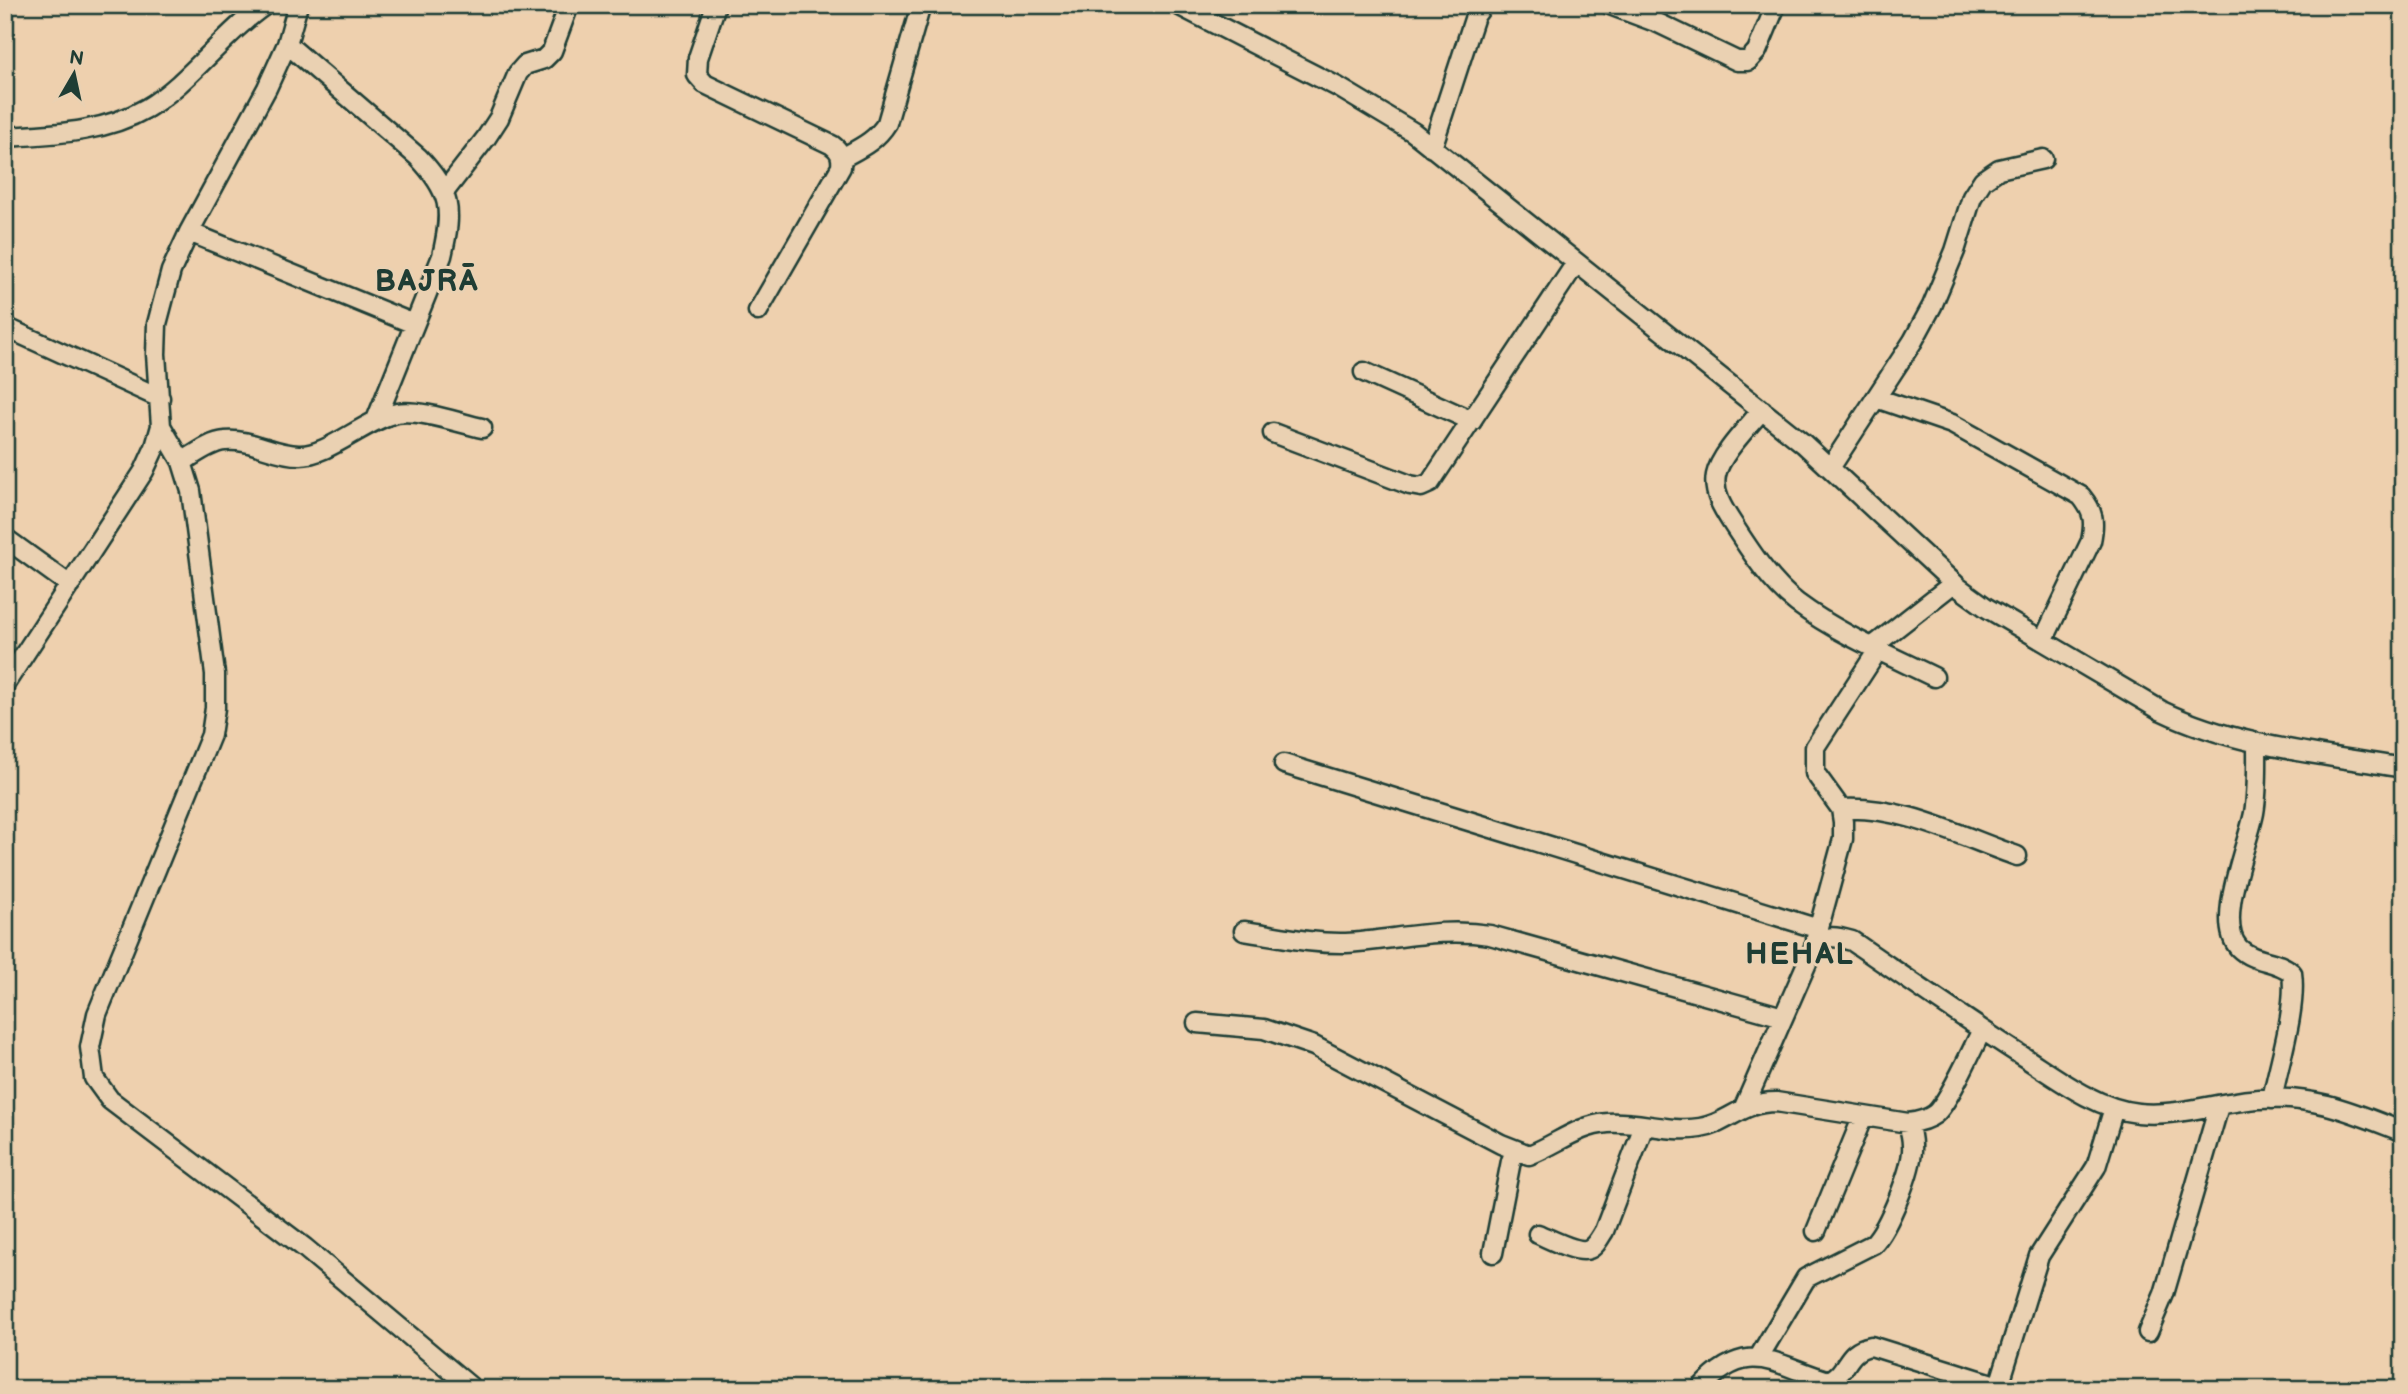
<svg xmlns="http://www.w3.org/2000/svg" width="2408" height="1394" font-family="'Balsamiq Sans',sans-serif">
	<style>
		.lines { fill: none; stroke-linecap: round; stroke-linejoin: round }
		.minor-casing { stroke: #1f3d34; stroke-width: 23 }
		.minor { stroke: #ead1b2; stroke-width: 18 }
		.labels { text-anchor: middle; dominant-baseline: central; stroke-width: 6; stroke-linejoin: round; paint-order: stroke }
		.district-label { font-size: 30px; font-weight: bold; letter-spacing: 2px; fill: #1f3d34; stroke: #ead1b2 }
	</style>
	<rect width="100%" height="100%" fill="#eed0ae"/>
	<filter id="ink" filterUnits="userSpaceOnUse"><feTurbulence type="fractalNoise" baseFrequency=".0143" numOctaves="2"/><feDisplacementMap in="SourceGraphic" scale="14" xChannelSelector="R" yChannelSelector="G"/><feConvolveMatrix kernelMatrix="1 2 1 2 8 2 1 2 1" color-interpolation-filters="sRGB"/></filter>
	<g filter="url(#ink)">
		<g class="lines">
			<defs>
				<path id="minor" d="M716,5l-18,53 -1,17 8,9 127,61c8,6 10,11 9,22l-83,144
					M1178,5l160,82 75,45 391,312 154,143 29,21 175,103c75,36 160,43 241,57
					M1610,5l48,18 79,38h11l9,-10 19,-46
					M287,44l131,113c33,35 35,52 24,99l-66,164
					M5,137c48,-3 99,-4 142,-29 42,-25 76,-74 118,-103
					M1432,148l43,-132 8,-11
					M842,158c18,-10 34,-17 45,-35l34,-118
					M445,191l41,-53 13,-20 19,-45 7,-8 19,-6 8,-8 17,-46
					M189,232l225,92
					M5,327l155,71
					M1364,372l108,49
					M1876,398l76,26 129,72c13,16 14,25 10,45l-48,100
					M1762,410c-14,17 -42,45 -46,65 -4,20 10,38 20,54 17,26 36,55 61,74 40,30 92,52 137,74
					M161,426l21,36 9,29 24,183v34l-4,27 -114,279 -7,33 4,31 16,22 195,148 168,141
					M1273,433l137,52 11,2 9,-4 146,-220
					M182,462c12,-7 28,-20 43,-21 25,-3 49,14 74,14 29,1 66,-35 98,-42 23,-4 62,10 85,15
					M1830,468l83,-127 19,-35 23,-55 17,-54 11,-17 16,-11 44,-10
					M5,538l65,47
					M1872,647l82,-64
					M5,684l139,-213 11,-24 6,-21 -5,-72 1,-30 14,-53 18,-39 78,-144 20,-44 11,-39
					M2257,743c0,23 1,47 -3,70 -6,32 -40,109 -15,135 15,15 38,11 53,25 5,35 -13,90 -20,126
					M1284,764l535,165
					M1841,809c60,-4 119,27 176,47
					M1244,931c34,5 67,13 102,12 50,-3 93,-16 144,-8l293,82
					M1816,938l27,-99v-17l-2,-13 -26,-36v-26l63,-97
					M1197,1023l67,6 50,17 187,98 28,11c27,-10 49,-30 79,-32 31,-2 62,10 92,5 30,-5 40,-26 76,-26l132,21c10,-1 19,-3 27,-9 14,-12 37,-65 47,-84
					M1744,1107l70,-160c13,-13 21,-11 38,-6 57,39 114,79 172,116 34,22 73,52 114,56 41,4 80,-11 121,-14 56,-4 93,13 144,33
					M1816,1231l47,-115
					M1538,1234c12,5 40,20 51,15 7,-3 11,-12 15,-18l40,-105
					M1493,1253l18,-92 4,-10
					M2148,1332l16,-38 55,-188
					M1759,1357l47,-79 67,-34c15,-15 41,-77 39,-99 0,-7 -2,-15 -4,-22
					M1700,1389c48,-53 74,-24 129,-8 21,-10 15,-30 42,-35l128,40
					M1998,1389l41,-133 57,-89 18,-59"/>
			</defs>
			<use href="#minor" class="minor-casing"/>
			<use href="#minor" class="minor"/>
		</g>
	</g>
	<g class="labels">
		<g class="district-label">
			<text x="427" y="282">BAJRĀ</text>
			<text x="1800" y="955">HEHAL</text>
		</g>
	</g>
	<rect width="2408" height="1394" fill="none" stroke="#ead1b2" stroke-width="28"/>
	<rect x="14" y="14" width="2380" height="1366" fill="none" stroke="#1f3d34" stroke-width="2.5" filter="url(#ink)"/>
	<g transform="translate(74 74) rotate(9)" stroke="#ead1b2" stroke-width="5" paint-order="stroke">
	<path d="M0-5L12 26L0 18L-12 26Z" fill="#1f3d34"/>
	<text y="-10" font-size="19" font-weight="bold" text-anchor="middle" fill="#1f3d34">N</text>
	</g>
</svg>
